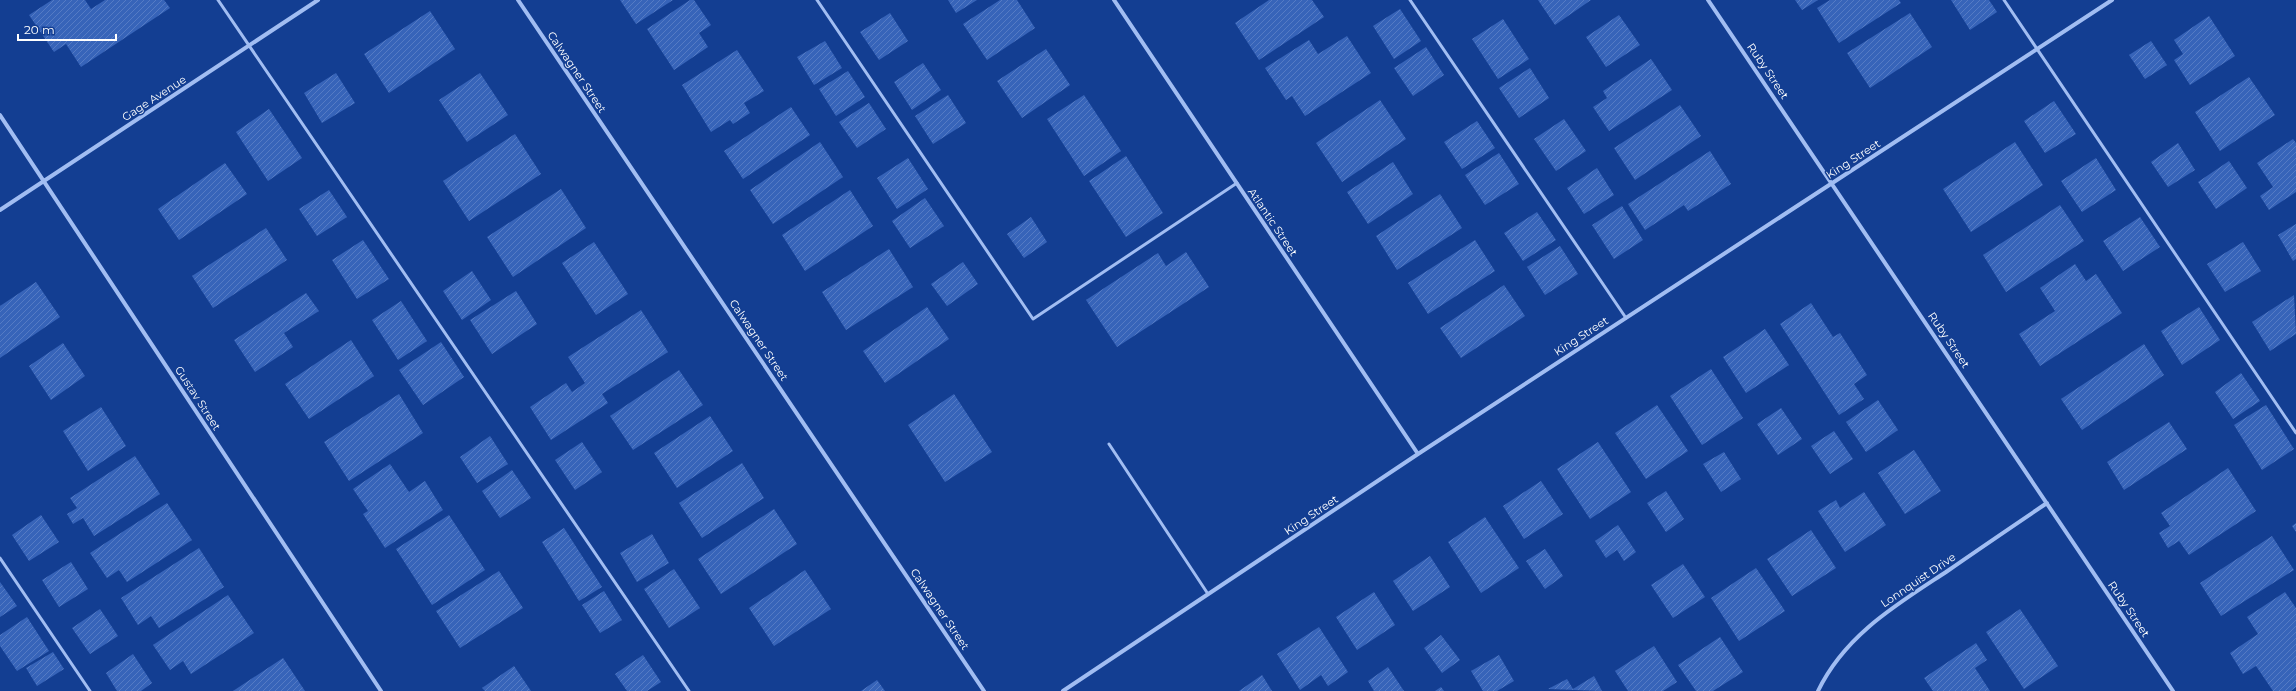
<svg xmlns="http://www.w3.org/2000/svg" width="2296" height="691" font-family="Montserrat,sans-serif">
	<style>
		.building { fill: url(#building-hatch) }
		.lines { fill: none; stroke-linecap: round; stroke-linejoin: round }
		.service { stroke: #a1bdf2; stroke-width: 3 }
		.minor { stroke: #a1bdf2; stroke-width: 4 }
		.labels { text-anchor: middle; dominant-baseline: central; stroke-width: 3; stroke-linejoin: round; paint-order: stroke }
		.street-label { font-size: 11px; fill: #fff; stroke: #133e92 }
	</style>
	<defs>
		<pattern id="building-hatch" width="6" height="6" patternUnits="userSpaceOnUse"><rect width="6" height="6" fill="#3764b9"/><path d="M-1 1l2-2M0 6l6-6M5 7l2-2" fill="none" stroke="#557bc4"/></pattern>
	</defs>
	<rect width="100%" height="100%" fill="#133e92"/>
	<path class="building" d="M52,0h33l6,9 14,-9h59l6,8 -89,59 -15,-23 -12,8 -25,-37z
		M620,0h53l-37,24z
		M690,0h4l17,25 -12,8 9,14 -34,23 -27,-41z
		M948,0h29l-21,13z
		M1000,0h17l18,28 -48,32 -24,-36z
		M1269,0h43l12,17 -65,43 -24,-37z
		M1538,0h53l-36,25z
		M1795,0h23l-16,10z
		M1830,0h69l2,3 -62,40 -22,-35z
		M1951,0h38l8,12 -27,18z
		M1400,9l21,32 -27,18 -21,-33z
		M430,11l25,38 -66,44 -25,-39z
		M890,13l18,28 -29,19 -19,-28z
		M1910,13l22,34 -62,41 -23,-35z
		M1619,15l21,30 -34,22 -20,-30z
		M2209,16l26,40 -45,29 -16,-25 9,-6 -9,-14z
		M1503,19l26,40 -31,20 -26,-40z
		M1347,36l24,37 -66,43 -13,-20 -6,4 -21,-32 44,-28 9,14z
		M825,41l17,27 -28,17 -17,-28z
		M2151,41l16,24 -22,14 -16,-24z
		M1426,47l18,28 -31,21 -19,-28z
		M1046,49l24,36 -48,33 -25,-37z
		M737,50l27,41 -20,12 6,10 -17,11 -3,-4 -19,12 -29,-47z
		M1651,59l21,31 -63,41 -16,-24 14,-9 -4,-7z
		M923,63l18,27 -29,20 -18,-28z
		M1530,68l19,30 -30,20 -20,-30z
		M848,71l17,26 -29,19 -17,-27z
		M336,73l19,30 -33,20 -18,-30z
		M480,73l28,42 -41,27 -28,-42z
		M2249,77l26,38 -55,36 -25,-39z
		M948,95l18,28 -33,21 -18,-28z
		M1084,95l37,56 -37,25 -37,-57z
		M1380,100l26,39 -64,43 -26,-39z
		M2054,101l22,33 -31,19 -21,-32z
		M869,103l17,26 -29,19 -18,-26z
		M1680,105l21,31 -66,44 -21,-32z
		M791,107l19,28 -67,44 -19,-28z
		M269,109l33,49 -34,23 -32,-49z
		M1564,119l22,32 -30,20 -22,-32z
		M1477,121l18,27 -33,21 -18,-27z
		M515,134l26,40 -72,47 -26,-40z
		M2293,139l3,4v49l-27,18 -9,-14 13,-9 -16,-24z
		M820,142l23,35 -70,47 -23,-34z
		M2015,142l28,43 -72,47 -28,-43z
		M2178,143l17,27 -27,17 -17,-25z
		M1710,151l21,33 -43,27 -4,-6 -39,25 -17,-26z
		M1499,153l20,31 -34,21 -20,-30z
		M1126,156l37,57 -37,24 -37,-56z
		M908,158l20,31 -31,20 -20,-31z
		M2096,158l20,32 -34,22 -21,-31z
		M2229,161l18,27 -31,21 -18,-27z
		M1393,162l20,32 -45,30 -21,-32z
		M225,163l22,31 -68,46 -21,-31z
		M1597,168l17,27 -30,19 -17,-26z
		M561,189l25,39 -73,49 -26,-40z
		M329,190l18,27 -30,19 -18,-27z
		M850,190l23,36 -68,45 -23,-36z
		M1440,194l22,34 -65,42 -21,-34z
		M925,198l19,28 -34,22 -18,-27z
		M2060,205l24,36 -78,51 -23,-37z
		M1622,206l21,34 -29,19 -22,-34z
		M1537,212l19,28 -33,21 -19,-28z
		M1031,217l16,25 -23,16 -17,-24z
		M2140,217l20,30 -37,24 -20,-30z
		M2296,224v35l-3,2 -15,-26z
		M266,228l21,32 -74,48 -21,-32z
		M363,240l26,39 -32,20 -25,-39z
		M1475,240l20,31 -67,43 -20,-31z
		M594,242l34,52 -32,21 -34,-52z
		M2243,242l18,29 -36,21 -18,-28z
		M1560,246l18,28 -33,21 -18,-28z
		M889,249l24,38 -67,43 -24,-38z
		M1186,252l23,35 -92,60 -31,-47 72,-47 8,13z
		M963,262l15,22 -31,22 -16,-22z
		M2075,264l11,17 10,-7 26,39 -82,53 -21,-32 36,-23 -15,-23z
		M472,271l19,29 -29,20 -19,-29z
		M36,282l24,35 -60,41v-52z
		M1504,285l21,31 -64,42 -21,-30z
		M516,291l21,33 -45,30 -22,-34z
		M306,293l13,18 -35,22 9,14 -38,25 -21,-32z
		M2294,295l2,39 -26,17 -18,-29z
		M401,301l26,40 -29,19 -26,-40z
		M1811,303l22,34 7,-4 27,42 -13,9 10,15 -25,16 -59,-91z
		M927,307l22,32 -64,44 -22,-32z
		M2199,307l21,33 -38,25 -21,-34z
		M641,310l27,42 -66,42 6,9 -57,37 -21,-33 36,-24 6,9 13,-9 -17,-26z
		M1765,329l24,36 -43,28 -23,-36z
		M351,340l23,36 -65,43 -24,-35z
		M441,342l23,35 -41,28 -24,-35z
		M63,343l22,33 -34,24 -22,-34z
		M2144,344l20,31 -82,55 -21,-31z
		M1711,369l32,49 -41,27 -32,-49z
		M679,370l24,35 -70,45 -23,-34z
		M2241,373l19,28 -27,18 -18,-27z
		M399,394l24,39 -74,48 -25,-39z
		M954,394l38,58 -47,30 -37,-57z
		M1878,400l20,30 -32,22 -20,-30z
		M1657,405l31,46 -42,28 -31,-46z
		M2266,405l28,44 -32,21 -28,-45z
		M101,407l25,39 -38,25 -25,-40z
		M1781,408l21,31 -24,16 -21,-31z
		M710,416l23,35 -56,37 -23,-35z
		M2169,422l18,27 -63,41 -17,-28z
		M1834,431l19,28 -23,15 -19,-28z
		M490,436l18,28 -31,19 -17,-26z
		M582,442l20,30 -27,18 -20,-30z
		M1598,442l33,50 -41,27 -33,-50z
		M1914,450l27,41 -36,23 -27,-41z
		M1724,452l17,27 -20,13 -18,-28z
		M135,456l25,38 -66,42 -11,-18 -10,6 -6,-10 10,-6 -7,-10z
		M742,463l22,35 -62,40 -23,-35z
		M390,464l19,28 16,-11 18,29 -58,38 -22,-34 5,-3 -15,-22z
		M2228,468l28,43 -67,44 -10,-14 -11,7 -9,-15 11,-7 -9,-13z
		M512,470l19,28 -31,20 -18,-27z
		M1541,481l22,33 -39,25 -21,-33z
		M1666,491l18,28 -18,13 -19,-29z
		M1864,492l22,33 -41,27 -27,-41 18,-11 4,8z
		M167,503l25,37 -65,42 -8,-12 -12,8 -17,-25z
		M774,509l23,35 -76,50 -23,-35z
		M41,515l18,27 -30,19 -17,-26z
		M449,515l36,55 -53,35 -36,-56z
		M1485,517l34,51 -38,25 -33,-51z
		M2296,523v9l-4,-6z
		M1618,525l18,27 -12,9 -7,-11 -11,8 -11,-17z
		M564,528l38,59 -23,14 -37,-59z
		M1811,530l25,38 -44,28 -25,-37z
		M652,534l17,29 -32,19 -17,-29z
		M2272,536l22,34 -73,46 -21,-33z
		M199,548l25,39 -65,41 -8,-12 -13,9 -17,-27z
		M1545,549l18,27 -18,13 -19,-28z
		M1430,556l20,31 -37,24 -20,-30z
		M71,562l17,27 -29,18 -17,-27z
		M1683,564l22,33 -32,21 -22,-33z
		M1756,568l29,43 -46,30 -28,-43z
		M674,569l26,39 -31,20 -25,-39z
		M805,570l26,39 -57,37 -25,-38z
		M499,571l24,37 -63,40 -24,-37z
		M0,582l17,24 -17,11z
		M604,591l18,29 -22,13 -18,-28z
		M1374,592l21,33 -38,25 -21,-33z
		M2285,592l11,16v79l-5,4h-18l-17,-25 -13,8 -13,-21 28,-19 -11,-17z
		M228,595l26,38 -63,41 -8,-13 -13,9 -17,-25z
		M100,609l18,27 -28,18 -18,-26z
		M2020,609l38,57 -34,23 -38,-57z
		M27,617l22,34 -32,20 -17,-25v-11z
		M1319,627l29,45 -20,14 -7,-11 -21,15 -23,-36z
		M1441,635l19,25 -18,13 -18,-25z
		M1720,637l23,35 -30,19h-17l-18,-26z
		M1976,643l11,17 -12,8 15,23h-57l-9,-13z
		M1654,646l23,36 -14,9h-35l-13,-20z
		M53,652l11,17 -27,17 -11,-18z
		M133,654l19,29 -11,8h-24l-11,-18z
		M643,655l18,27 -14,9h-20l-12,-17z
		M1499,655l15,26 -17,10h-14l-12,-20z
		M283,658l22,33h-72z
		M514,666l17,25h-46l-3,-3z
		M1388,667l16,24h-30l-6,-10z
		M1262,675l10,16h-33z
		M1594,676l8,15 -54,-2 19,-10 6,10z
		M877,680l8,11h-24z
		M1441,687l3,4h-9z"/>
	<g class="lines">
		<path class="service" d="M218,0l471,691
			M817,0l216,319 204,-136
			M1410,0l216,318
			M2004,0l292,433
			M1109,444l99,150
			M0,558l90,133"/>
		<path class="minor" d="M518,0l466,691
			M1114,0l304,454
			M1708,0l465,691
			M0,115l381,576
			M0,210l318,-210
			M1063,691l355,-237 694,-454
			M1818,691c27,-56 78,-86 128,-119 33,-23 67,-46 101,-69"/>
	</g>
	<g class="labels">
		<g class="street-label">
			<text transform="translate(1768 71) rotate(56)">Ruby Street</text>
			<text transform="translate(577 72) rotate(56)">Calwagner Street</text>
			<text transform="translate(154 98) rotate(-33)">Gage Avenue</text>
			<text transform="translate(1853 159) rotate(-33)">King Street</text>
			<text transform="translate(1273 222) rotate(56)">Atlantic Street</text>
			<text transform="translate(1581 336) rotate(-33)">King Street</text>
			<text transform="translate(759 340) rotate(56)">Calwagner Street</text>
			<text transform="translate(1949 340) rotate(56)">Ruby Street</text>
			<text transform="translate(198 398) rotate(57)">Gustav Street</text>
			<text transform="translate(1311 515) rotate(-34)">King Street</text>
			<text transform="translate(1918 580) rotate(-34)">Lonnquist Drive</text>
			<text transform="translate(940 609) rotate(56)">Calwagner Street</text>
			<text transform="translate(2129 609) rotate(56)">Ruby Street</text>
		</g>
	</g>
	<path d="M18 34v6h98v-6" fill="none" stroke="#ffffff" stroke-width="2"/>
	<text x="24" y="34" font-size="12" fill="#ffffff" stroke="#133e92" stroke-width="3" paint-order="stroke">20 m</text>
</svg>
